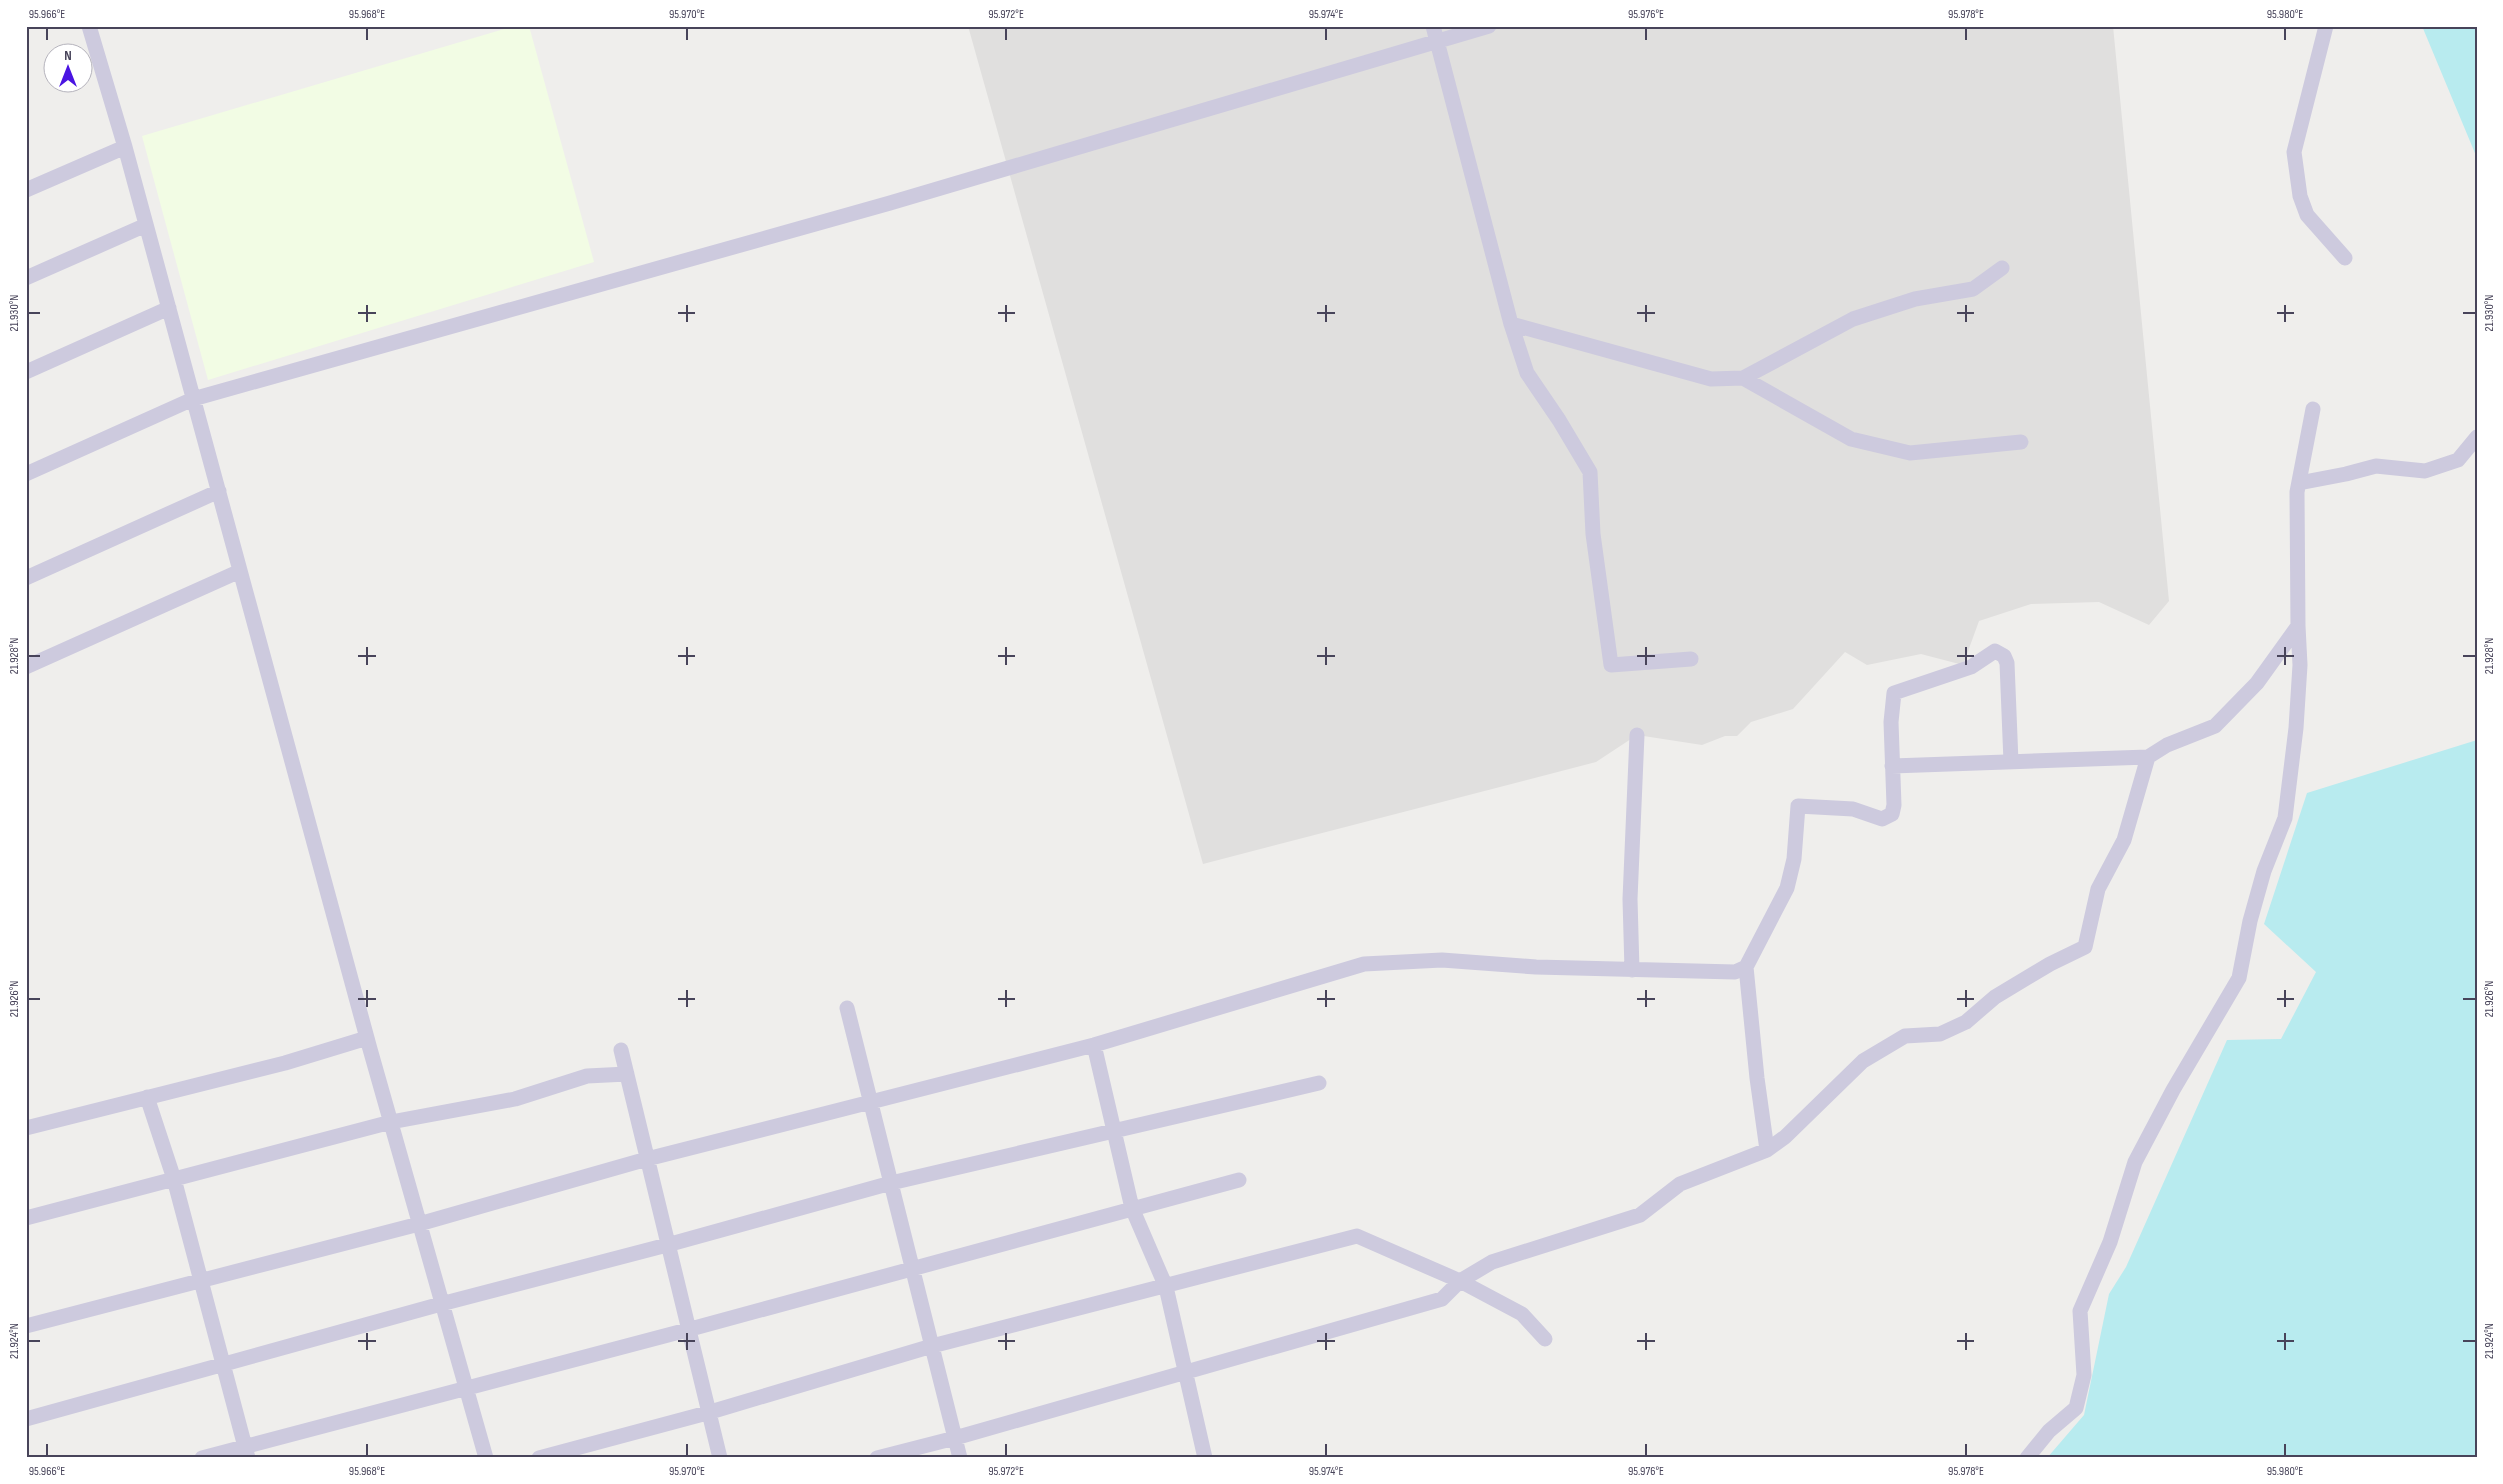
<svg xmlns="http://www.w3.org/2000/svg" width="2503" height="1484" font-family="'Sofia Sans Condensed',sans-serif">
	<style>
		.commercial { fill: #f2fce4 }
		.education { fill: #e0dfde }
		.green { fill: #b8ebef }
		.lines { fill: none; stroke-linecap: round; stroke-linejoin: round }
		.minor { stroke: #cdcade; stroke-width: 15 }
		.ticks { fill: none; stroke: #48445a; stroke-width: 2 }
		.neatline { fill: none; stroke: #48445a; stroke-width: 2 }
		.ticks-label { font-size: 12px; text-anchor: middle; fill: #48445a }
	</style>
	<rect width="100%" height="100%" fill="#efeeec"/>
	<path class="commercial" d="M514,26h15l65,236 -386,118 -66,-244z"/>
	<path class="education" d="M968,26h1145l56,575 -20,24 -50,-23 -68,2 -52,17 -16,44 -42,-11 -54,11 -22,-13 -52,57 -42,13 -14,14h-12l-23,9 -65,-10 -41,27 -393,102z"/>
	<path class="green" d="M2422,26h55v132z
		M2477,740v718h-430l37,-43 25,-121 17,-27 101,-227 54,-1 35,-67 -52,-48 43,-131z"/>
	<g class="lines">
		<path class="minor" d="M89,26l36,121 245,902 116,409
			M1433,26l78,298 16,49 32,47 31,52 3,62 18,131 80,-6
			M2326,26l-32,126 6,44 7,19 38,43
			M26,190l99,-43
			M26,278l120,-53
			M1511,324l200,55 32,-1 110,-59 62,-20 58,-10 29,-21
			M26,372l143,-64
			M1743,378l108,61 59,14 111,-11
			M26,474l167,-75 697,-196 599,-177
			M2299,483l47,-9 30,-8 49,5 33,-11 19,-23
			M26,578l193,-87
			M26,667l214,-96
			M1892,766l256,-9
			M1746,967l11,111 10,72
			M1632,970l-2,-71 7,-164
			M847,1008l113,450
			M1094,1045l38,163 34,79 39,171
			M621,1050l99,408
			M147,1097l27,82 74,279
			M26,1128l259,-65 82,-25
			M26,1218l365,-96 124,-23 72,-23 40,-2
			M26,1326l393,-102 228,-65 447,-114 270,-81 78,-4 94,7 199,5 11,-5 41,-79 7,-29 4,-53 55,3 29,10 10,-5 2,-9 -3,-83 3,-29 77,-26 24,-16 9,5 3,7 4,99
			M26,1419l415,-115 226,-59 224,-62 428,-100
			M202,1458l485,-128 552,-150
			M539,1458l168,-45 225,-67 425,-110 103,45 62,33 23,25
			M877,1458l78,-20 487,-139 18,-18 32,-19 148,-47 40,-31 87,-34 18,-13 78,-76 42,-25 35,-2 26,-12 29,-25 55,-33 35,-17 13,-58 26,-49 24,-83 19,-12 48,-19 42,-43 41,-57 -1,-134 16,-83
			M2027,1458l22,-27 27,-23 8,-33 -4,-64 30,-69 25,-80 38,-72 66,-112 11,-57 14,-50 21,-53 11,-90 4,-63 -2,-39"/>
	</g>
	<path class="ticks" d="M47,28v12M367,28v12M687,28v12M1006,28v12M1326,28v12M1646,28v12M1966,28v12M2285,28v12M367,305v17M687,305v17M1006,305v17M1326,305v17M1646,305v17M1966,305v17M2285,305v17M28,313h12M358,313h18M678,313h17M998,313h17M1317,313h18M1637,313h18M1957,313h17M2277,313h17M2463,313h13M367,647v18M687,647v18M1006,647v18M1326,647v18M1646,647v18M1966,647v18M2285,647v18M28,656h12M358,656h18M678,656h17M998,656h17M1317,656h18M1637,656h18M1957,656h17M2277,656h17M2463,656h13M367,990v17M687,990v17M1006,990v17M1326,990v17M1646,990v17M1966,990v17M2285,990v17M28,999h12M358,999h18M678,999h17M998,999h17M1317,999h18M1637,999h18M1957,999h17M2277,999h17M2463,999h13M367,1333v17M687,1333v17M1006,1333v17M1326,1333v17M1646,1333v17M1966,1333v17M2285,1333v17M28,1341h12M358,1341h18M678,1341h17M998,1341h17M1317,1341h18M1637,1341h18M1957,1341h17M2277,1341h17M2463,1341h13M47,1444v12M367,1444v12M687,1444v12M1006,1444v12M1326,1444v12M1646,1444v12M1966,1444v12M2285,1444v12"/>
	<rect width="2503" height="1484" fill="none" stroke="#ffffff" stroke-width="55"/>
	<g transform="translate(68 68)"><circle r="24" fill="#ffffff" stroke="#b6b4bd"/>
	<path d="M0-4L9 19L0 12L-9 19Z" fill="#4a14e2"/>
	<text y="-8" font-size="14" font-weight="bold" text-anchor="middle" fill="#48445a">N</text>
	</g>
	<rect x="28" y="28" width="2448" height="1428" class="neatline"/>
	<g class="ticks-label">
		<text x="47" y="18">95.966°E</text>
		<text x="367" y="18">95.968°E</text>
		<text x="687" y="18">95.970°E</text>
		<text x="1006" y="18">95.972°E</text>
		<text x="1326" y="18">95.974°E</text>
		<text x="1646" y="18">95.976°E</text>
		<text x="1966" y="18">95.978°E</text>
		<text x="2285" y="18">95.980°E</text>
		<text transform="translate(14 313) rotate(-90)" y="4">21.930°N</text>
		<text transform="translate(2489 313) rotate(-90)" y="4">21.930°N</text>
		<text transform="translate(14 656) rotate(-90)" y="4">21.928°N</text>
		<text transform="translate(2489 656) rotate(-90)" y="4">21.928°N</text>
		<text transform="translate(14 999) rotate(-90)" y="4">21.926°N</text>
		<text transform="translate(2489 999) rotate(-90)" y="4">21.926°N</text>
		<text transform="translate(14 1341) rotate(-90)" y="4">21.924°N</text>
		<text transform="translate(2489 1341) rotate(-90)" y="4">21.924°N</text>
		<text x="47" y="1475">95.966°E</text>
		<text x="367" y="1475">95.968°E</text>
		<text x="687" y="1475">95.970°E</text>
		<text x="1006" y="1475">95.972°E</text>
		<text x="1326" y="1475">95.974°E</text>
		<text x="1646" y="1475">95.976°E</text>
		<text x="1966" y="1475">95.978°E</text>
		<text x="2285" y="1475">95.980°E</text>
	</g>
</svg>
